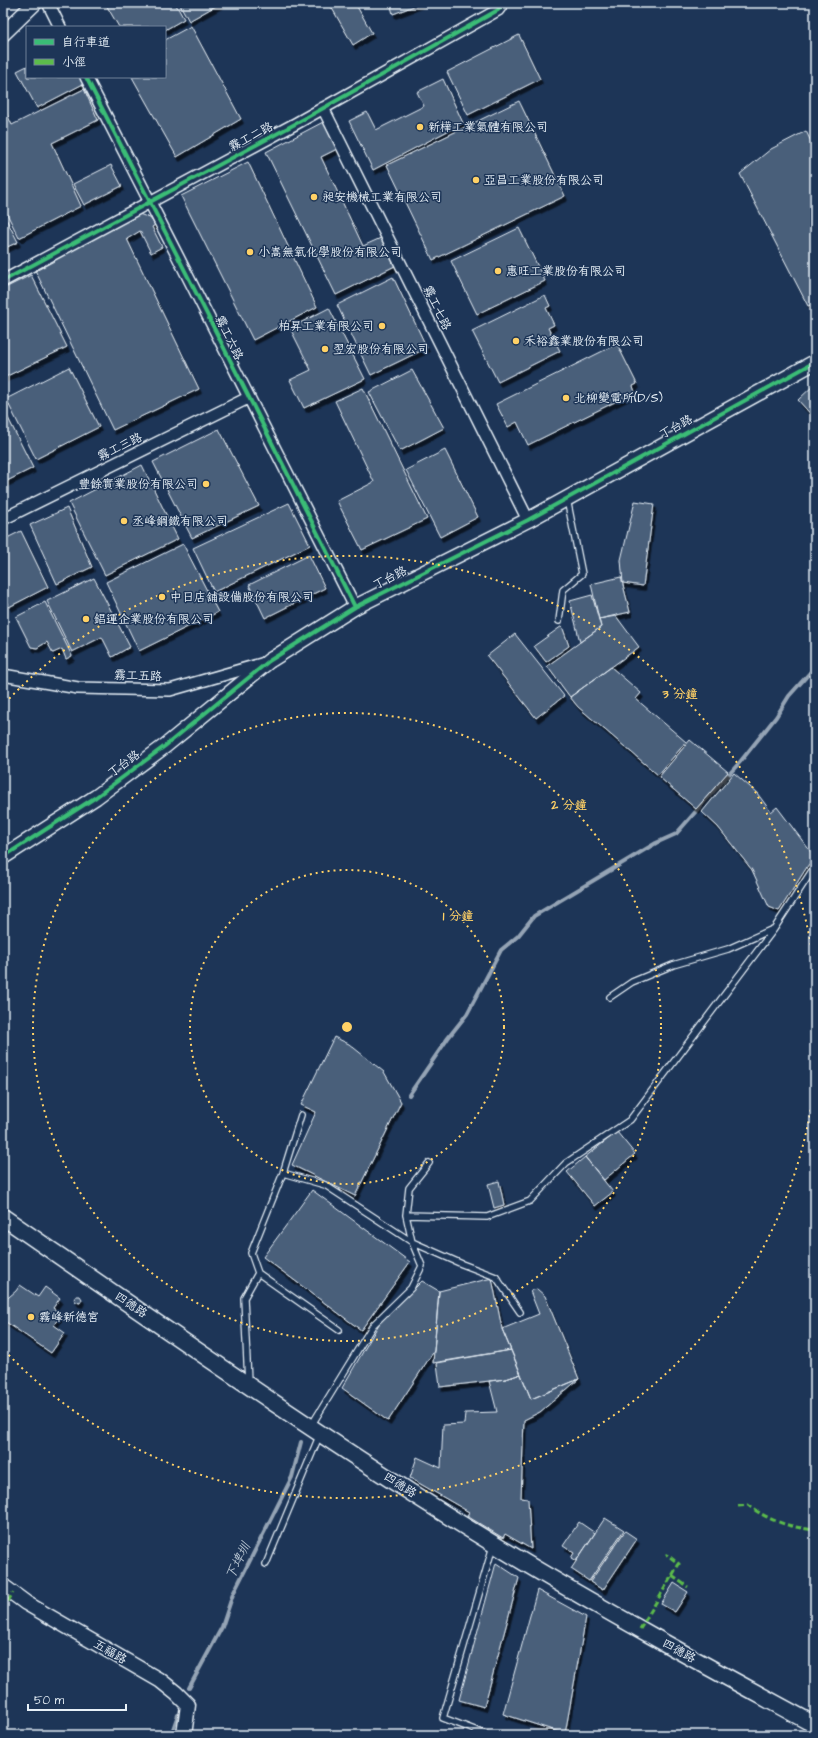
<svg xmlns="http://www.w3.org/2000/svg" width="818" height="1738" font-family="'Architects Daughter','LXGW WenKai TC',sans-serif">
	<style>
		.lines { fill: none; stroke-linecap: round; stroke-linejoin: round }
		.stream { stroke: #95a4b5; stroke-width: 4 }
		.building { fill: #495e7a; stroke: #e8f1f8; filter: url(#shadow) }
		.service-casing { stroke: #e8f1f8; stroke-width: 8 }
		.minor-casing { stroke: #e8f1f8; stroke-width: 14 }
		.tertiary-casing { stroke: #e8f1f8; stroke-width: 17 }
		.secondary-casing { stroke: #e8f1f8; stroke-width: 19 }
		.service { stroke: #1d3557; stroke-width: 5.5 }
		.minor { stroke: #1d3557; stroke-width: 11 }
		.tertiary { stroke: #1d3557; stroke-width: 14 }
		.secondary { stroke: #1d3557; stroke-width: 16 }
		.quiet { stroke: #5cbc4b; stroke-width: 3; stroke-dasharray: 6 3; stroke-linecap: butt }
		.cycleway-casing { stroke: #1d3557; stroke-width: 6 }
		.cycleway { stroke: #3abd76; stroke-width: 4 }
		.ring { fill: none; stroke: #ffd166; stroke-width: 2; stroke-dasharray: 2 4 }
		.poi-dot { fill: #ffd166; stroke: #1d3557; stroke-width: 1.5 }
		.labels { text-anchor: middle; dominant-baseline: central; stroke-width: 3; stroke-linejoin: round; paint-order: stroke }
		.poi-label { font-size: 12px; fill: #e8f1f8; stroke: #1d3557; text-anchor: start }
		.street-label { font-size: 12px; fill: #e8f1f8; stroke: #1d3557 }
		.water-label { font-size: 13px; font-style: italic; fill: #b7c4d1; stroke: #1d3557 }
		.centre { fill: #ffd166; stroke: #1d3557; stroke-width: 2 }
		.ring-label { font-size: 12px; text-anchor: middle; font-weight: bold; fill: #ffd166; stroke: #1d3557; stroke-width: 3; stroke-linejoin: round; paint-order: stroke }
	</style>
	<defs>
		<filter id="shadow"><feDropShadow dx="2.5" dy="4.5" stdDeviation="0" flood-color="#0009"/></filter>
	</defs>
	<rect width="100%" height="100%" fill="#1d3557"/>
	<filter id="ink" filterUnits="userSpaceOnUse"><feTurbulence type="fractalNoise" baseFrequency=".025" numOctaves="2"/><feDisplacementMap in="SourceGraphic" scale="8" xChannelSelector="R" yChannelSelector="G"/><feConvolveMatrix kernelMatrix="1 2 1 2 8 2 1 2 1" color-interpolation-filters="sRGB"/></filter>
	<g filter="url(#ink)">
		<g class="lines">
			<path class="stream" d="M409,1095l39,-57 19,-24 34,-64 17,-14 16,-20 122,-73 20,-9 22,-25 42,-47 36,-45 13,-21 26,-29
				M189,1688l33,-61 11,-33 59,-117 9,-35
				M171,1735l7,-20"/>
		</g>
		<path class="building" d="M105,3h70l9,16 -19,11v-3h-46z
			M179,3h42l-32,18z
			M329,3h26l17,30 -19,12z
			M390,3h32l-29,11z
			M191,26l50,93 -64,38 -45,-80h33v-37z
			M519,35l21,44 -72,36 -21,-43z
			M27,66v11h55l3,6 -48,25 -20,-37z
			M443,79l20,44 -90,47 -24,-49 18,-9 9,18 48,-24 -7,-14z
			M84,89l14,31 -46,23 29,63 -62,32 -16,-32v-100l9,19z
			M519,101l46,95 -132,64 -46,-95z
			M325,121l14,27 -18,9 42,89 20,-9 14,28 -61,30 -70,-143z
			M806,131l9,19v153l-7,3 -68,-132 31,-25z
			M248,162l69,145 -64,33 -72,-144z
			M111,165l11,21 -38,19 -11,-21z
			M3,213l15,29 -15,7z
			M139,214l11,4 5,7 -3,2 10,20 -11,6 -11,-22 -13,8 72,150 -86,41 -79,-162z
			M519,228l26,53 -68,33 -26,-53z
			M31,275l36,72 -64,31v-89z
			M393,277l34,71 -56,27 -34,-70z
			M545,295l5,11 -4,2 8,17 -6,3 12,23 -62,31 -26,-51z
			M329,308l36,71 -61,29 -14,-28 21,-10 -21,-42z
			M617,344l20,40 -4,2 2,6 -107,53 -11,-23 -9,5 -12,-23z
			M69,367l30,60 -63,32 -30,-60z
			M412,370l32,58 -44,23 -31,-59z
			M815,384v35l-17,-19z
			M363,388l64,131 -65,31 -25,-49 37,-19 -39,-81z
			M3,408l30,60 -30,15z
			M219,429l40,77 -67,32 -39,-76z
			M445,450l33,67 -38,20 -34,-67z
			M142,465l36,74 -73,36 -36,-72z
			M635,501l19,3 -11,82 -20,-3 -2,-23z
			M289,503l21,42 -96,47 -21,-44z
			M67,508l25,59 -35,17 -27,-59z
			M21,531l27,56 -39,20 -6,-12v-55z
			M183,544l35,68 -79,39 -33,-69z
			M309,555l16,33 -60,30 -16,-33z
			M621,577l9,35 -31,7 -8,-35z
			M94,578l36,69 -18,10 -10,-20 -30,15 -25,-51z
			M592,595l9,32 -21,15 -10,-41z
			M45,602l27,54 -6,3 -4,-10 -9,4 -6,-11 -10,6 -6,-1 -15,-30z
			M616,616l23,31 -69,50 -23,-31 54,-39 -2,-8z
			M562,626l7,20 -23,16 -12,-16z
			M515,634l49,62 -28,22 -49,-62z
			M611,667l30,26 -5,6 50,43 -28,33 -80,-68 -8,-10z
			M690,740l38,32 -32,37 -37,-32z
			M734,773l23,20 14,19 6,-5 37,49 -35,55 -10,-4 -17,-37 -34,-43 -16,-15z
			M334,1037l15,7 35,28 17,30 -46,94 -63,-31 24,-53 -15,-7z
			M617,1132l18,22 -31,26 -19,-23z
			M585,1157l28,35 -18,14 -28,-34z
			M499,1181l5,24 -10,3 -6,-24z
			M312,1190l98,72 -49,68 -98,-73z
			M492,1278l10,51 9,21 -78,13 6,-72z
			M422,1281l17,10 -5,60 -46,70 -46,-33 37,-64z
			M20,1285l18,12 7,-10 15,11 -7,10 8,6 -7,11 11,8 -14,20 -48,-33v-18l13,-11z
			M537,1289l8,7 34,83 -48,20 -29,-70 37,-15 -9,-23z
			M76,1296h4l2,3 -2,4 -4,-1 -2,-3z
			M511,1350l10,24 -15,5 -66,8 -3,-24z
			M521,1374l10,25 48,-20 -39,33 -16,8 -3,78 7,1 3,50 -26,-15 -2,4 -36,-22 2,-4 -59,-34 7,-21 24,11 2,-43 21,-1 1,-11 32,-1 -8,-31 17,-2z
			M605,1518l19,12 -35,51 -18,-12z
			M579,1522l16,11 -19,28 -5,-3 3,-5 -11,-7z
			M625,1531l12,8 -34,51 -13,-8z
			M496,1563l23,15 -35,129 -25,-7z
			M674,1583l14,9 -13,20 -14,-8z
			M537,1590l49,27 -21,117 -62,-20z"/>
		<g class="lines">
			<defs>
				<path id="service" d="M559,621l4,-31 19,-16 -15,-75
					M610,997l22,-15 41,-17 55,-16 45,-20
					M301,1115l-18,58 -32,80 7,20 81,57
					M283,1173l42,12 87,57 50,22 34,13 24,35
					M406,1215l3,-27 20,-25
					M248,1382l-4,-84 14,-25
					M311,1426l62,-101 38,-37 11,-22 -10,-24 -6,-27 81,2 43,-16 36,-38 64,-43 144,-191 41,-63
					M266,1564l54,-130
					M488,1735l-45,-17 50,-172"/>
				<path id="minor" d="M48,3l12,24
					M86,77c91,176 179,354 269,530
					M323,108l205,412
					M3,281l292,-157 203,-114 5,-7
					M3,519l245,-121
					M3,675l75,13 92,2 95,-27"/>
				<path id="tertiary" d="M3,34l32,-31
					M3,857l93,-60 69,-51 104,-85 86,-54 173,-87 287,-158
					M3,1586l23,17 135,78 15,12 12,12 -4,30"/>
				<path id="secondary" d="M3,1217c161,111 322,224 489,326 105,64 214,123 323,182"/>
			</defs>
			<use href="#service" class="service-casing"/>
			<use href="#minor" class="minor-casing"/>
			<use href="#tertiary" class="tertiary-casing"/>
			<use href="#secondary" class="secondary-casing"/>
			<use href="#service" class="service"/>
			<use href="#minor" class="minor"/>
			<use href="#tertiary" class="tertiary"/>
			<use href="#secondary" class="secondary"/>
			<path class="quiet" d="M738,1506l10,-1c21,16 41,22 67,25
				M672,1576l16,11
				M3,1609l10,-16
				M640,1629l39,-65 -13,-10"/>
			<defs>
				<path id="cycleway" d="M86,77c91,176 179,354 269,530
					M3,281l292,-157 203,-114 5,-7
					M3,857l93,-60 69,-51 104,-85 86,-54 173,-87 287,-158"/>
			</defs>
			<use href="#cycleway" class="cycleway-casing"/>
			<use href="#cycleway" class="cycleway"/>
		</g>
	</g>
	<g class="ring">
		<circle cx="347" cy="1027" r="157"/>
		<circle cx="347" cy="1027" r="314"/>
		<path d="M815 1080A471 471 0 0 1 5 1351M5 703A471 471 0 0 1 815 974"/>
	</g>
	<g class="poi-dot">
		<circle cx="420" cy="127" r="4"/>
		<circle cx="476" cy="180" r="4"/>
		<circle cx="314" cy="197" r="4"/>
		<circle cx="250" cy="252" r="4"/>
		<circle cx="498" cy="271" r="4"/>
		<circle cx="382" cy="326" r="4"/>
		<circle cx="516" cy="341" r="4"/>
		<circle cx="325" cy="349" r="4"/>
		<circle cx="566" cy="398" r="4"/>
		<circle cx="206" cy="484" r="4"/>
		<circle cx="124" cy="521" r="4"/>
		<circle cx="162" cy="597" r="4"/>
		<circle cx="86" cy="619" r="4"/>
		<circle cx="31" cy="1317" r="4"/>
	</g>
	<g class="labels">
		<g class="poi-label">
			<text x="428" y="127">新樺工業氣體有限公司</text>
			<text x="484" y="180">亞昌工業股份有限公司</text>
			<text x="322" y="197">昶安機械工業有限公司</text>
			<text x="258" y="252">小嵩無氧化學股份有限公司</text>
			<text x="506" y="271">惠旺工業股份有限公司</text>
			<text x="374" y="326" text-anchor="end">柏昇工業有限公司</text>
			<text x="524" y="341">禾裕鑫業股份有限公司</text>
			<text x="333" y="349">翌宏股份有限公司</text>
			<text x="574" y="398">北柳變電所(D/S)</text>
			<text x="198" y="484" text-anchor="end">豐餘實業股份有限公司</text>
			<text x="132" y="521">丞峰鋼鐵有限公司</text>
			<text x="170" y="597">中日店舖設備股份有限公司</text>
			<text x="94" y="619">錩運企業股份有限公司</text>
			<text x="39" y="1317">霧峰新德宮</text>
		</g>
		<g class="street-label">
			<text transform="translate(251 137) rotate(-28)">霧工二路</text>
			<text transform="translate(437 308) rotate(64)">霧工七路</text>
			<text transform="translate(229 338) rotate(64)">霧工六路</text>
			<text transform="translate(676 427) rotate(-29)">丁台路</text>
			<text transform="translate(120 447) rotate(-26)">霧工三路</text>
			<text transform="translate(390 578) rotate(-27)">丁台路</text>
			<text transform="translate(138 676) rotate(2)">霧工五路</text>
			<text transform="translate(124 764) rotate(-36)">丁台路</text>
			<text transform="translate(131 1305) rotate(34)">四德路</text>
			<text transform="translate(400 1485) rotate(33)">四德路</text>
			<text transform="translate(679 1651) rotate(29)">四德路</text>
			<text transform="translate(110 1652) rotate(30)">五福路</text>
		</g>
		<g class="water-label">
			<text transform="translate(238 1561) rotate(-64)">下埤圳</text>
		</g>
	</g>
	<circle cx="347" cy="1027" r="6" class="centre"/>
	<g class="ring-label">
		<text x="680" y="698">3 分鐘</text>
		<text x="569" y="809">2 分鐘</text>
		<text x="458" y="920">1 分鐘</text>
	</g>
	<rect width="818" height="1738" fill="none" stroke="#1d3557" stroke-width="16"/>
	<rect x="8" y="8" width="802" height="1722" fill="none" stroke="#e8f1f8" stroke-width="1.5" filter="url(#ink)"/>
	<rect x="26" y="26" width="140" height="52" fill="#1d3557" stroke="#6e8097"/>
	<rect x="34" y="39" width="20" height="6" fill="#3abd76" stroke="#6e8097"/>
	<text x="62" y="46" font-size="12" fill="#e8f1f8">自行車道</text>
	<rect x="34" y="59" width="20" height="6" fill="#5cbc4b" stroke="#6e8097"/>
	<text x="62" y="66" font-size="12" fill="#e8f1f8">小徑</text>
	<path d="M28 1704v6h98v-6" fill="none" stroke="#e8f1f8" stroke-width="2"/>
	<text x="34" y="1704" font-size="12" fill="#e8f1f8" stroke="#1d3557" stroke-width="3" paint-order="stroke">50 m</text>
</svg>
